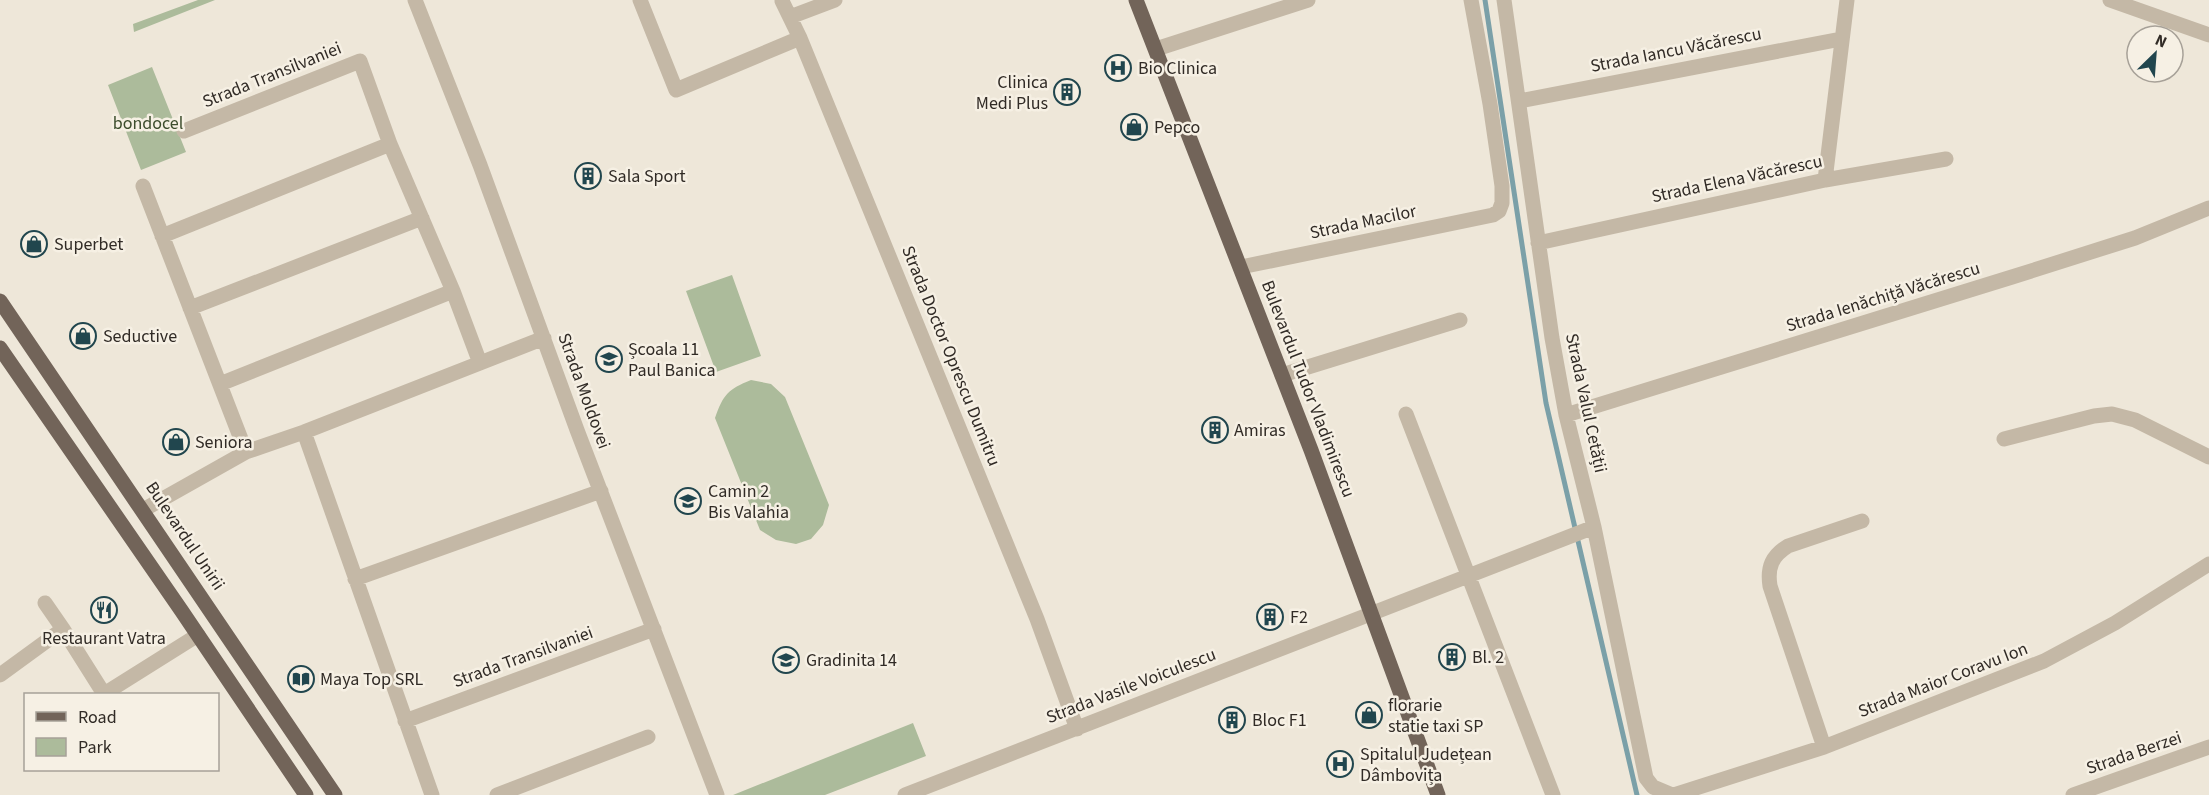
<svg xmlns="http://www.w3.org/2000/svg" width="2209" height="795" font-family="'Source Sans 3',sans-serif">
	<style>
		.green { fill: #acbb9b }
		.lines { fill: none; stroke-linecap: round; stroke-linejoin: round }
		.stream { stroke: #7ba0a8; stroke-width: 5 }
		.minor { stroke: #c4b8a6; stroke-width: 15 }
		.major { stroke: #726459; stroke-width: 15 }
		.labels { text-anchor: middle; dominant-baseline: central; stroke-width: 5; stroke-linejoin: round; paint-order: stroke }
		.street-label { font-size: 18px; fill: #312b26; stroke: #f6f0e4 }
		.poi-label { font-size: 18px; fill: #312b26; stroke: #f6f0e4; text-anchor: start }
		.park-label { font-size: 18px; fill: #3d4d2d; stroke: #f6f0e4 }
	</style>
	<rect width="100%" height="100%" fill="#eee7d9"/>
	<path class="green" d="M198,0h17l-81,32 -1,-8z
		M152,67l34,85 -45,18 -33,-85z
		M732,275l29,81 -45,16 -30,-81z
		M751,380l20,4 14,13 44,108 -6,20 -12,14 -15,5 -20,-4 -16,-10 -45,-112c8,-23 13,-29 36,-38z
		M913,723l13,33 -101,39h-92z"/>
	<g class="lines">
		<path class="stream" d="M1485,0l61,403 91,392"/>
		<path class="minor" d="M415,0l65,165 97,265 140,365
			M640,0l36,90 124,-52
			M1504,0l48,338 14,77 28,112 52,251 7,9 19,8
			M2110,0l99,35
			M782,1l18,37 237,581 40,110
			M790,17l45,-17
			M1156,49l152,-49
			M1519,101l322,-62
			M184,131l176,-70 30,83
			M1825,180l22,-180
			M143,186l103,266
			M162,236l228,-92 63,147 27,72
			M1538,243l287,-63 121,-21
			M1241,267l252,-52 6,-4 3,-8v-17l-12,-82 -19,-104
			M190,308l232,-90
			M1282,375l178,-55
			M220,384l233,-93
			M1406,414l147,381
			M1566,415l446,-138 123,-39 74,-30
			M304,432l128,363
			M2004,439l90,-23 18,-2 23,6 74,37
			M143,510l103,-58 58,-20 240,-94
			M355,579l246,-88
			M45,603l18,26
			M0,675l63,-46 41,65 94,-59
			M405,721l249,-92
			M1824,747l-54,-161c-3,-19 2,-30 18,-40l74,-25
			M497,795l151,-58
			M905,795l689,-268
			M1674,795l150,-48 220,-86 71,-38 94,-59
			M2073,795l136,-48"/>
		<path class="major" d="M1136,0l175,450 127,345
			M0,301l335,494
			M0,348l181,262 125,185"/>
	</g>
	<defs>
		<symbol id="hospital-ring" viewBox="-11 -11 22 22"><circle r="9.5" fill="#f6f0e4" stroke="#21464e" stroke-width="1.5"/><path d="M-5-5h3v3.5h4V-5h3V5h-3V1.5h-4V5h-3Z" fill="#21464e"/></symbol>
		<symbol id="building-ring" viewBox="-11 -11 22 22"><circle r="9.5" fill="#f6f0e4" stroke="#21464e" stroke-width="1.5"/><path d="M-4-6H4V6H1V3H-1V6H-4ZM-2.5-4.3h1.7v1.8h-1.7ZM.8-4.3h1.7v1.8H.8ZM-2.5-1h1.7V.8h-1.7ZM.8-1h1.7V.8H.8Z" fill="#21464e"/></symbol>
		<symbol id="shop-ring" viewBox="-11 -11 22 22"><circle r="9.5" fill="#f6f0e4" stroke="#21464e" stroke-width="1.5"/><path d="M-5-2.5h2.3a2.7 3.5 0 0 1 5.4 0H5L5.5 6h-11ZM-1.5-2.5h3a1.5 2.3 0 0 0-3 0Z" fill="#21464e"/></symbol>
		<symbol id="school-ring" viewBox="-11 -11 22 22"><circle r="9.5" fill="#f6f0e4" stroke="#21464e" stroke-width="1.5"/><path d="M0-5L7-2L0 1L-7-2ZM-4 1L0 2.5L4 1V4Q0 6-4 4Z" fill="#21464e"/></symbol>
		<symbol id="restaurant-ring" viewBox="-11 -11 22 22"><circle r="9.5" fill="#f6f0e4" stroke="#21464e" stroke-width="1.5"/><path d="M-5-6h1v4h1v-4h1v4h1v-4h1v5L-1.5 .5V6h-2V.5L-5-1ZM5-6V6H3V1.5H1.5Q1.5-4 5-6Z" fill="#21464e"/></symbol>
		<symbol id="library-ring" viewBox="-11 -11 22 22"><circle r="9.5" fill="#f6f0e4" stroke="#21464e" stroke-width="1.5"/><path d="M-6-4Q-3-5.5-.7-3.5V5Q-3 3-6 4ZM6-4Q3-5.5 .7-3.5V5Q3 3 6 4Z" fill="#21464e"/></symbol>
	</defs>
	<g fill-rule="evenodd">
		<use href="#hospital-ring" x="1103" y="53" width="30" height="30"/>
		<use href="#building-ring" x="1052" y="77" width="30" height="30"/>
		<use href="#shop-ring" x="1119" y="112" width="30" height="30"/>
		<use href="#building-ring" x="573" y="161" width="30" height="30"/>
		<use href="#shop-ring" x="19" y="229" width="30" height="30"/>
		<use href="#shop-ring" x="68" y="321" width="30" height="30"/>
		<use href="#school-ring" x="594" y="344" width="30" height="30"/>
		<use href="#building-ring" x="1200" y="415" width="30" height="30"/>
		<use href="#shop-ring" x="161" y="427" width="30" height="30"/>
		<use href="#school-ring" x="673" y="486" width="30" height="30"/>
		<use href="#restaurant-ring" x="89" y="595" width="30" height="30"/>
		<use href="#building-ring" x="1255" y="602" width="30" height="30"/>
		<use href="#building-ring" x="1437" y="642" width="30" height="30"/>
		<use href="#school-ring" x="771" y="645" width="30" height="30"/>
		<use href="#library-ring" x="286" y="664" width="30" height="30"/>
		<use href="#shop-ring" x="1354" y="700" width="30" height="30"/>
		<use href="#building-ring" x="1217" y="705" width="30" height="30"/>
		<use href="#hospital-ring" x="1325" y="749" width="30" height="30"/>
	</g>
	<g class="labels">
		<g class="street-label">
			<text transform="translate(1676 50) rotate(-11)">Strada Iancu Văcărescu</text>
			<text transform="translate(272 75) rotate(-22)">Strada Transilvaniei</text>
			<text transform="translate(1737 179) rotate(-12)">Strada Elena Văcărescu</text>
			<text transform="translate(1363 222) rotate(-12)">Strada Macilor</text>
			<text transform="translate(1883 297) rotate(-17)">Strada Ienăchiță Văcărescu</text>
			<text transform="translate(951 356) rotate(68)">Strada Doctor Oprescu Dumitru</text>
			<text transform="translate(1308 389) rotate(69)">Bulevardul Tudor Vladimirescu</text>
			<text transform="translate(584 391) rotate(70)">Strada Moldovei</text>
			<text transform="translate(1586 403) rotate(78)">Strada Valul Cetății</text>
			<text transform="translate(185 536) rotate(56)">Bulevardul Unirii</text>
			<text transform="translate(523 657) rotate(-20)">Strada Transilvaniei</text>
			<text transform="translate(1943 680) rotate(-21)">Strada Maior Coravu Ion</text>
			<text transform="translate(1131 686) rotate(-21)">Strada Vasile Voiculescu</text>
			<text transform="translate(2134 753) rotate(-19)">Strada Berzei</text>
		</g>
		<g class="poi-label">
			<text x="1138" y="68">Bio Clinica</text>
			<text x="1048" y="82" text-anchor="end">Clinica<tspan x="1048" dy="21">Medi Plus</tspan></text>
			<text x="1154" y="127">Pepco</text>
			<text x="608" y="176">Sala Sport</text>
			<text x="54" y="244">Superbet</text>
			<text x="103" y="336">Seductive</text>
			<text x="628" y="349">Școala 11<tspan x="628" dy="21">Paul Banica</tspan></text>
			<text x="1234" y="430">Amiras</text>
			<text x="195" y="442">Seniora</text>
			<text x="708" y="491">Camin 2<tspan x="708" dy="21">Bis Valahia</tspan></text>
			<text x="1290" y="617">F2</text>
			<text x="104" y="638" text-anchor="middle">Restaurant Vatra</text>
			<text x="1472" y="657">Bl. 2</text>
			<text x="806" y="660">Gradinita 14</text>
			<text x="320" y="679">Maya Top SRL</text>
			<text x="1388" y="705">florarie<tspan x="1388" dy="21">statie taxi SP</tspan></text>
			<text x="1252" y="720">Bloc F1</text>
			<text x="1360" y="754">Spitalul Județean<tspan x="1360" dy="21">Dâmbovița</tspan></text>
		</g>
		<g class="park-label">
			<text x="148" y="123">bondocel</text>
		</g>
	</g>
	<rect x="24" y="693" width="195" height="78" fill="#f6f0e4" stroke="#a7a198" stroke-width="1.5"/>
	<rect x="36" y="712" width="30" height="9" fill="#726459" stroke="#a7a198" stroke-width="1.5"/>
	<text x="78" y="723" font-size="18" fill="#312b26">Road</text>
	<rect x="36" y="738" width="30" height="18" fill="#acbb9b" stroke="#a7a198" stroke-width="1.5"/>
	<text x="78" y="753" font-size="18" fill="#312b26">Park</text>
	<g transform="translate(2155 54) rotate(25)"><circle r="28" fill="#f6f0e4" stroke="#a7a198" stroke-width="1.5"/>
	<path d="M0-4.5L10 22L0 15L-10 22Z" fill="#21464e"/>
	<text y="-9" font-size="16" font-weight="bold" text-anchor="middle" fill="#312b26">N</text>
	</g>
</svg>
